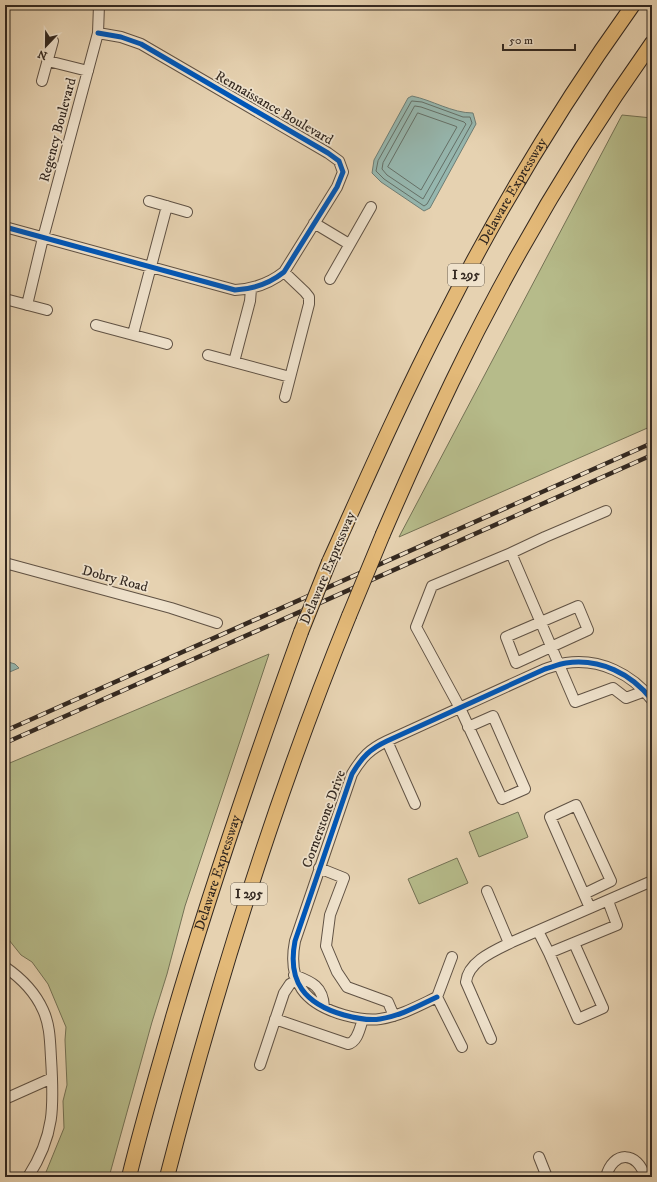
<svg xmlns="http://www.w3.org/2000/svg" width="657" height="1182" font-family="'IM FELL DW Pica',serif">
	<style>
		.green { fill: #b6bb8a; stroke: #747255 }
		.water { fill: #96b7af; stroke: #6e7e76 }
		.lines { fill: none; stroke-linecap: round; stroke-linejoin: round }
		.shore { stroke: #647068; stroke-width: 1 }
		.minor-casing { stroke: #605244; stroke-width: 12 }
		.highway-casing { stroke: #332820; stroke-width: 16 }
		.minor { stroke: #efe2cc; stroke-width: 10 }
		.highway { stroke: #e3b978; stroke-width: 14 }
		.rail-casing { stroke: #332820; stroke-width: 4.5 }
		.rail { stroke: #efe2cc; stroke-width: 3; stroke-dasharray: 9; stroke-linecap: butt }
		.highway-bridge-casing { stroke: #332820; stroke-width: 16; stroke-linecap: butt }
		.highway-bridge { stroke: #e3b978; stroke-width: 14 }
		.cycleway-casing { stroke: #efe2cc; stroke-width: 8 }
		.cycleway { stroke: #0057b8; stroke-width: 5 }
		.labels { text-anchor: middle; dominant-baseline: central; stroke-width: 3.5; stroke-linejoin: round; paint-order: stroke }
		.shield { fill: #efe2cc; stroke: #6b6054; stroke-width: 1 }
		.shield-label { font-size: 13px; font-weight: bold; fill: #332820 }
		.street-label { font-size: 14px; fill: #332820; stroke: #efe2cc }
	</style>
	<rect width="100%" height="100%" fill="#e6d2b1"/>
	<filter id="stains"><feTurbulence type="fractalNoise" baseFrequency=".005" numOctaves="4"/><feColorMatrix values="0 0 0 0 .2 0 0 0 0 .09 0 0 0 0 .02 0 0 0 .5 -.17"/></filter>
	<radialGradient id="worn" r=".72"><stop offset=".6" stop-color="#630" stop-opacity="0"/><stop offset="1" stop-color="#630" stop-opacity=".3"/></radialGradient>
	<path class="green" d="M622,115l30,3v308l-253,111z
		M269,654l-84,252 -18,68 -15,48 -43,155h-65l20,-49 -1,-27 4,-16 -2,-45 1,-13 -18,-43 -16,-22 -11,-7 -16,-20v-170z
		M518,812l10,25 -49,20 -10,-25z
		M457,858l11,25 -49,21 -11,-25z"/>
	<path class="water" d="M412,96c20,4 40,17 61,17l3,11 -46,84 -6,3 -43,-29 -9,-9 2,-13 34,-62z
		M5,661l10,3 4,4 -14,6z"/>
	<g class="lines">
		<path class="shore" d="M412,101l10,1 41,15h7l2,6 -45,81 -3,2 -40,-27 -8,-8 2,-10z
			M415,106l6,1 43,15 2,2 -43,75 -36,-24 -5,-6 1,-6z
			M418,113l37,13 2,1 -36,63 -33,-23z"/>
		<defs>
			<path id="minor" d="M48,61l40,10
				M42,81l11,-40
				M149,201l38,11
				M314,223l35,21
				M5,227l230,63c19,-1 34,-6 49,-18l53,-85 6,-15 -4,-11 -11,-8 -187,-109 -20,-7 -23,-4
				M284,272l21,20 4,5v7l-24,93
				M330,279l41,-72
				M5,299l42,11
				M27,305l16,-67 55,-205 1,-28
				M96,325l71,19
				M133,334l34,-128
				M208,355l82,22
				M234,362l16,-61 1,-12
				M511,553l34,-16 61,-26
				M5,563l166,45 46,15
				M578,606l10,24 -72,33 -10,-26z
				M468,727l25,-11 32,73 -23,10 -42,-91 -44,-81 16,-41 79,-33 64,149 38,-14 13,10 19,-7
				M387,741l28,63
				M319,868l25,10 -14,37 -4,31 11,26 10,15 41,15 6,14
				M487,891l22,52
				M584,894l27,-13 -35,-76 -26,12 40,91
				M538,931l11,22 68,-28 -9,-24
				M549,953l29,66 25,-11 -29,-65
				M452,957l-15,40 25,50
				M5,967c16,11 30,25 38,43 7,15 7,31 8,48 3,48 4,77 -23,119
				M294,975c18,7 29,11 30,32
				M437,997c-19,9 -37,19 -57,22 -12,2 -25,-1 -36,-4 -39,-11 -57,-33 -49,-74l57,-167c10,-17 18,-25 35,-33l158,-72c7,-2 14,-5 21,-6 34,-5 66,11 86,37
				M275,1019l73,25c10,-2 12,-17 15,-25
				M491,1039l-25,-57c2,-21 30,-32 46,-40l140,-61
				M260,1065l24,-72 6,-9 7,-4
				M5,1099l47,-21
				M539,1157l8,20
				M606,1177c7,-27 32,-26 39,0"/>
			<g id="highway">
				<path d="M383,534c22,-51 45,-102 69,-152 57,-118 124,-232 200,-339"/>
				<path id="s1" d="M329,562c37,-82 73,-164 114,-243 55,-109 119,-215 190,-314"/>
				<path id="s2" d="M129,1177c13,-54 29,-107 44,-160 38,-130 82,-258 128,-385"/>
				<path d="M167,1177c49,-190 108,-379 182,-561"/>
			</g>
		</defs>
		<use href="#minor" class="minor-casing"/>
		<use href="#highway" class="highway-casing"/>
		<use href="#minor" class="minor"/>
		<use href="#highway" class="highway"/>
		<defs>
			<path id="rail" d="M5,731l647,-288
				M5,743l647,-288"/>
		</defs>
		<use href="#rail" class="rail-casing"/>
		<use href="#rail" class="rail"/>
		<defs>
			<path id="highway-bridge" d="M349,616l34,-82
				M301,632l28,-70"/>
		</defs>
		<use href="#highway-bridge" class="highway-bridge-casing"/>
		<use href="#highway-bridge" class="highway-bridge"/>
		<defs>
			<path id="cycleway" d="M5,227l230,63c19,-1 34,-6 49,-18l53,-85 6,-15 -4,-11 -11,-8 -187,-109 -20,-7 -23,-4
				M437,997c-19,9 -37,19 -57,22 -12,2 -25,-1 -36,-4 -39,-11 -57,-33 -49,-74l57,-167c10,-17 18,-25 35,-33l158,-72c7,-2 14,-5 21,-6 34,-5 66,11 86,37"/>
		</defs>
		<use href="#cycleway" class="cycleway-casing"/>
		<use href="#cycleway" class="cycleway"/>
	</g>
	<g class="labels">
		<g class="shield">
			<rect x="448" y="264" width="36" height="22" rx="3"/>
			<rect x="231" y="883" width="36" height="22" rx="3"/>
		</g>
		<g class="shield-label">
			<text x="466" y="275">I 295</text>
			<text x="249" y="894">I 295</text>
		</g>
		<g class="street-label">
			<text transform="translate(274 108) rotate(30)">Rennaissance Boulevard</text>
			<text transform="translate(58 130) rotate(-75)">Regency Boulevard</text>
			<text stroke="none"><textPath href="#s1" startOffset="414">Delaware Expressway</textPath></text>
			<text transform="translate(328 568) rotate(-67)">Delaware Expressway</text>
			<text transform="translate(115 579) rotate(15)">Dobry Road</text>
			<text transform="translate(324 819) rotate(-70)">Cornerstone Drive</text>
			<text stroke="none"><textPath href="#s2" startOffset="317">Delaware Expressway</textPath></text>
		</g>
	</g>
	<rect width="657" height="1182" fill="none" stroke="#e6d2b1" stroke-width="20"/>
	<rect x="6" y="6" width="645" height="1170" fill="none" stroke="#332820" stroke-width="2"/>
	<rect x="10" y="10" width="637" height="1162" fill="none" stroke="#332820"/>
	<g transform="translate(46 46) rotate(202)" stroke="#efe2cc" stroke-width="3" paint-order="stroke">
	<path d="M0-3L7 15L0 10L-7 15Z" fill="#332820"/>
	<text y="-6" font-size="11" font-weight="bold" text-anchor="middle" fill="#332820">N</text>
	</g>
	<path d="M503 44v6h72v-6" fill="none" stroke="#332820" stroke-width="2"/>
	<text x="509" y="44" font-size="12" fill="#332820" stroke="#efe2cc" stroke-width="3" paint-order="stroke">50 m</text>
	<rect width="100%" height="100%" filter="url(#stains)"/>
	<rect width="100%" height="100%" fill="url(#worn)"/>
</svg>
